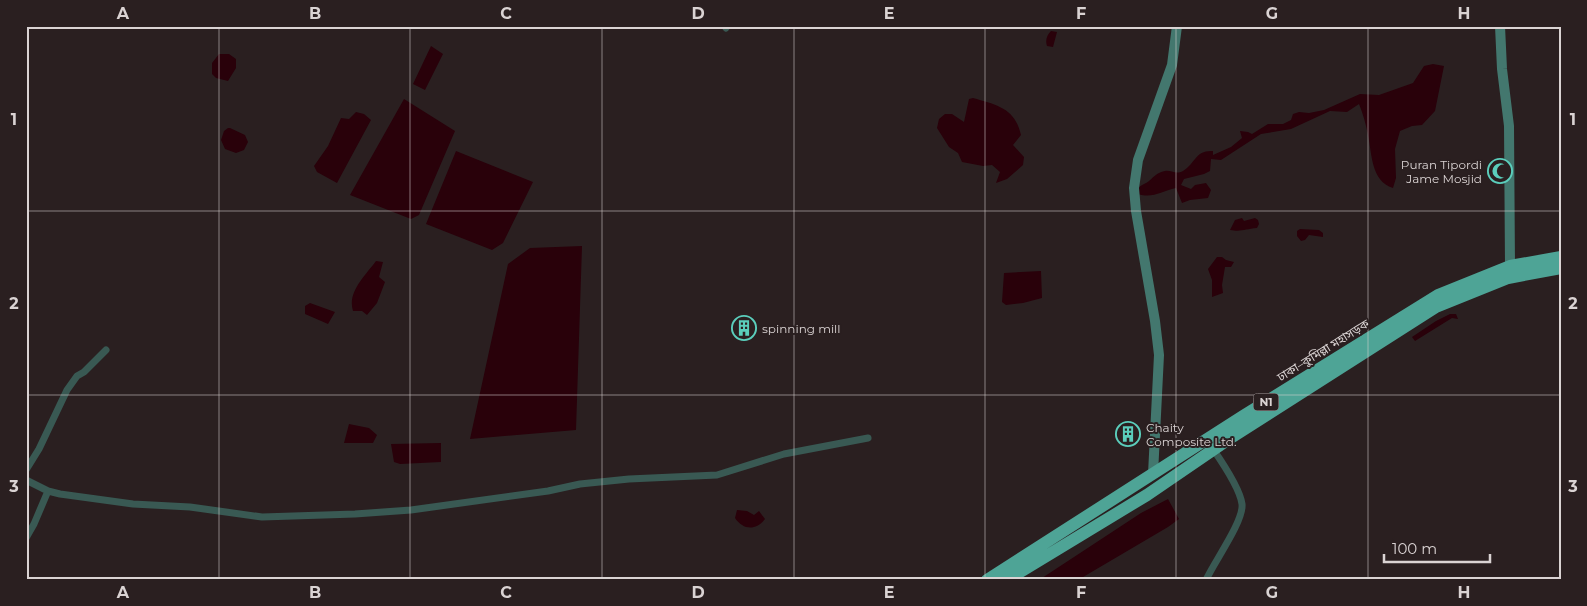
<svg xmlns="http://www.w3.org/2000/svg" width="1587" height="606" font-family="Montserrat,'Noto Sans Bengali',sans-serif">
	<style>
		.water { fill: #29010a }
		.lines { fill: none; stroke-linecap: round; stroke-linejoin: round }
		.street { stroke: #395953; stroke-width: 7 }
		.secondary { stroke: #43776e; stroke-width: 10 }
		.highway { stroke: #4ea496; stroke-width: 12 }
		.grid { fill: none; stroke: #dad3d3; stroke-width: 1; stroke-opacity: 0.55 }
		.labels { text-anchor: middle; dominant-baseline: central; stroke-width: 4; stroke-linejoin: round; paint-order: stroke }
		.shield { fill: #2a1f20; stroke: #a59d9d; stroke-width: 1 }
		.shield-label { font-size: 11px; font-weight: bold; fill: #dad3d3 }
		.poi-label { font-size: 12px; fill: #dad3d3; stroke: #2a1f20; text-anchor: start }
		.street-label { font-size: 12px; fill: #dad3d3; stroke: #2a1f20 }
		.neatline { fill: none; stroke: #dad3d3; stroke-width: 2 }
		.grid-label { font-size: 16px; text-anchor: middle; font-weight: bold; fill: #dad3d3 }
	</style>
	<rect width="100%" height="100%" fill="#2a1f20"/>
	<path class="water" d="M1051,31l6,1 -4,15 -6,-1c-2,-6 0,-11 4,-15z
		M431,46l12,8 -18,36 -12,-6z
		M219,54h10l7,5v9l-8,13 -12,-3 -4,-4v-11z
		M1433,64l11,2 -9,45 -13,14 -10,1 -12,5 -5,18 1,29 -3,10c-22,-7 -21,-34 -25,-53 -2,-11 -5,-21 -9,-31l-12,8 -17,-1 -39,18 -30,5 -40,26 -10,-1 -1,12 -6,3 -20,5 -3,6 10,4 4,-4 11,-2 5,7 -3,8 -18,2 -8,3 -6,-15c-15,3 -23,11 -38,6 -2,-9 5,-8 11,-13 6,-5 7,-8 16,-10 6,-1 11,4 18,0 13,-8 12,-21 30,-20v4l18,-8 11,-9 -2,-7 8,1 4,2 16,-10h15l8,-4 2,-6 6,-2 10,1 15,-3 36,-16 19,1 34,-12 11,-17z
		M973,98c24,7 42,10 48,37l-8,10 11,12 -1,8 -16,14 -11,4 4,-11 -8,-7 -9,1 -21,-4 -4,-9 -9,-6 -12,-19 2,-9 6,-5h7l12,8 5,-23z
		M404,99l51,32 -36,84 -8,4 -61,-24z
		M356,112l8,2 7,6 -34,63 -20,-11 -3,-6 14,-20 13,-28 8,1z
		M228,128h2l15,7 3,7 -4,8 -8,3 -11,-4 -4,-9 3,-9z
		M456,151l77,31 -30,61 -11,7 -66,-26z
		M1242,218l2,3 11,-3 3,2 1,4 -2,4c-12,1 -15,4 -27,2l5,-10z
		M1300,229l19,1 4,3v4l-14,-2 -4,5 -4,1 -4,-5v-5z
		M582,246l-6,184 -106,9 38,-175 22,-16z
		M1217,257h5l4,3 8,2 -3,5h-6l-3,18 1,8 -11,4v-17l-4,-11z
		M376,261l7,1 -4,15 6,5 -8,21 -10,12 -5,-4h-9c-6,-19 12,-35 23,-50z
		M1041,271l1,27 -19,5 -17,2 -4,-3 2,-29z
		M310,303l25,9 -7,12 -23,-10v-8z
		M1450,314h6l2,5 -6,-1 -37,23 -3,-4 24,-16z
		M349,424l20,4 8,7 -4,8h-29z
		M441,443v19l-41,2 -6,-2 -3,-18z
		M1168,499l11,20 -11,8 -90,53h-39l102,-67z
		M737,510l10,1 7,4 5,-4 6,8c-9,12 -22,11 -30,-1z"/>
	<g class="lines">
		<path class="street" d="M726,28l1,-2
			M26,470l13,-21 28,-59 10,-14 7,-4 22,-22
			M26,480l22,11 12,3 73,10 57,3 72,10 93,-3 56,-4 137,-19 32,-7 49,-5 88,-4 67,-21 84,-16
			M26,538l8,-14 14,-33
			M1206,580c8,-18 38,-59 36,-76 -2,-15 -20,-42 -29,-55"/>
		<path class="secondary" d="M1500,26l2,43 7,57 1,140
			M1153,474l6,-119 -4,-34 -19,-110 -2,-23 4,-28 34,-95 5,-39"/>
		<path class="highway" d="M987,580l256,-164 195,-121 72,-29 51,-9
			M1007,580l140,-85 79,-54 210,-134 72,-29 53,-10"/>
	</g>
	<path class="grid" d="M219,26v554M410,26v554M602,26v554M794,26v554M985,26v554M1176,26v554M1368,26v554M26,211h1535M26,395h1535"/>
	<defs>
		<symbol id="mosque-ring" viewBox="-11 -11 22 22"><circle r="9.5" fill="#2a1f20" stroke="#5bcebc" stroke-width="1.5"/><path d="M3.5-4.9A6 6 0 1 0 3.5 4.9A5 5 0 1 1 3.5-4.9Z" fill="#5bcebc"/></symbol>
		<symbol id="building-ring" viewBox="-11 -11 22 22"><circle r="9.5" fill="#2a1f20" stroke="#5bcebc" stroke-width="1.5"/><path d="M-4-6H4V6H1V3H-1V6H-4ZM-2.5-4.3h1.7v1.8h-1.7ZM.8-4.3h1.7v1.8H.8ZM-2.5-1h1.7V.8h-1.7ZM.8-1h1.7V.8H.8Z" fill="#5bcebc"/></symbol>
	</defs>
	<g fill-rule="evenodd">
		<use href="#mosque-ring" x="1486" y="157" width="28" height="28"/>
		<use href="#building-ring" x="730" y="314" width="28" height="28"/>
		<use href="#building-ring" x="1114" y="420" width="28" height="28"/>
	</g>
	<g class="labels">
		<rect class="shield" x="1253.5" y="393.5" width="25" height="17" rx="4"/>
		<g class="shield-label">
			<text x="1266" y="402">N1</text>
		</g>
		<g class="poi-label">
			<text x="1482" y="164" text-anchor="end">Puran Tipordi<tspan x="1482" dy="14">Jame Mosjid</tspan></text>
			<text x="762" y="328">spinning mill</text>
			<text x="1146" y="427">Chaity<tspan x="1146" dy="14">Composite Ltd.</tspan></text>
		</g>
		<g class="street-label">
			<text transform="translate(1323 350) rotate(-32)">ঢাকা–কুমিল্লা মহাসড়ক</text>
		</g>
	</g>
	<rect width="1587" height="606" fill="none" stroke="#2a1f20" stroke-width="55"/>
	<path d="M1384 554v8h106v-8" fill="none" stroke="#dad3d3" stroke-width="2.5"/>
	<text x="1392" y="554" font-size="15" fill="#dad3d3" stroke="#2a1f20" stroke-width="4" paint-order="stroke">100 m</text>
	<rect x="28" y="28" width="1532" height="550" class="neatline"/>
	<g class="grid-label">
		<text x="123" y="19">A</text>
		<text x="315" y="19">B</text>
		<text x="506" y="19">C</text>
		<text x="698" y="19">D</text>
		<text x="889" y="19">E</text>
		<text x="1081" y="19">F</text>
		<text x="1272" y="19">G</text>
		<text x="1464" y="19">H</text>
		<text x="14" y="125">1</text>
		<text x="1573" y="125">1</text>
		<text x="14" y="309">2</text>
		<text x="1573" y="309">2</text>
		<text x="14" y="492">3</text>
		<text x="1573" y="492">3</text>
		<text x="123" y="598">A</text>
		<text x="315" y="598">B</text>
		<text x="506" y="598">C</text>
		<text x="698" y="598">D</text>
		<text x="889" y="598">E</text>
		<text x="1081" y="598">F</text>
		<text x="1272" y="598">G</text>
		<text x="1464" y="598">H</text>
	</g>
</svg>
